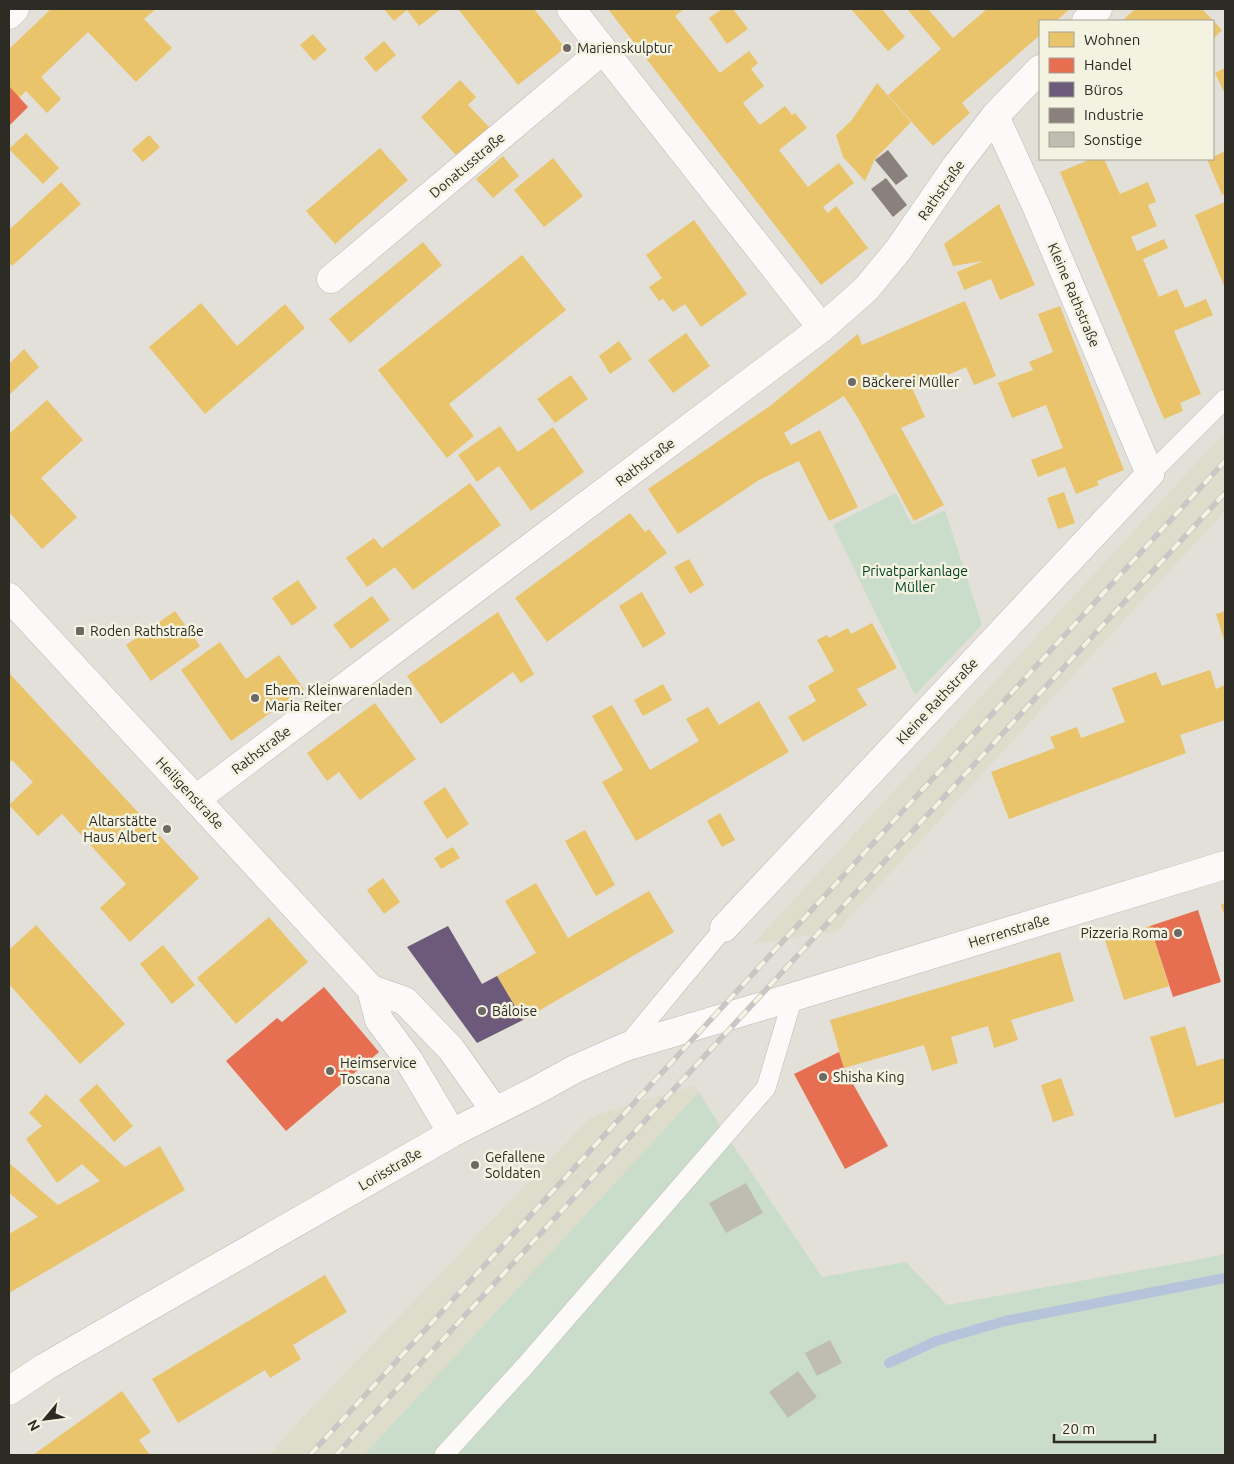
<svg xmlns="http://www.w3.org/2000/svg" width="1234" height="1464" font-family="Ubuntu,sans-serif">
	<style>
		.built { fill: #dedcca }
		.green { fill: #caddcb }
		.homes { fill: #e9c46a }
		.shops { fill: #e76f51 }
		.offices { fill: #6d597a }
		.industry { fill: #8a817c }
		.lines { fill: none; stroke-linecap: round; stroke-linejoin: round }
		.stream { stroke: #b6c4db; stroke-width: 10 }
		.building { fill: #bfbdb2 }
		.service-casing { stroke: #bab9b2; stroke-width: 20 }
		.minor-casing { stroke: #bab9b2; stroke-width: 29 }
		.tertiary-casing { stroke: #bab9b2; stroke-width: 29 }
		.service { stroke: #fbfaf9; stroke-width: 19 }
		.minor { stroke: #fbfaf9; stroke-width: 28 }
		.tertiary { stroke: #fbfaf9; stroke-width: 28 }
		.rail-casing { stroke: #c8c7c5; stroke-width: 5.5 }
		.rail { stroke: #f4f2e0; stroke-width: 4; stroke-dasharray: 11; stroke-linecap: butt }
		.poi-dot { fill: #6c6a63; stroke: #f4f2e0; stroke-width: 2 }
		.labels { text-anchor: middle; dominant-baseline: central; stroke-width: 5; stroke-linejoin: round; paint-order: stroke }
		.poi-label { font-size: 14px; fill: #2c2b24; stroke: #f4f2e0; text-anchor: start }
		.street-label { font-size: 14px; fill: #2c2b24; stroke: #f4f2e0 }
		.park-label { font-size: 14px; fill: #00431f; stroke: #f4f2e0 }
	</style>
	<rect width="100%" height="100%" fill="#e2e0d8"/>
	<path class="built" d="M1225,432v79l-388,420 -84,13z
		M693,1086l6,6 -335,363h-95l34,-38 286,-298 11,-5z"/>
	<path class="green" d="M896,493l16,32 33,-15 37,115 -67,70 -82,-170z
		M699,1092l19,31 104,154 84,-15 41,43 244,-44 34,-7v201h-861z"/>
	<path class="homes" d="M51,9h105l-12,10 28,29 -36,34 -48,-50 -47,45 20,22 -14,14 -21,-22 -7,7 -10,-12v-37z
		M384,9h57l-22,17 -12,-16 -13,11z
		M458,9h76l31,39 -47,37z
		M608,9h76l-9,7 45,57 29,-22 9,12 -7,6 13,17 -21,17 17,22 25,-19 7,9 3,-2 12,15 -28,22 29,37 31,-24 15,20 -31,24 5,6 8,-7 32,42 -47,37z
		M722,9h11l15,20 -21,15 -18,-26z
		M851,9h31l23,28 -17,14z
		M909,9h19l25,29 34,-29h83l-14,12h-16v14l-78,68 8,10 -37,33 -45,-51 53,-46 -33,-39z
		M1135,9h67l20,21 -9,9v-18h-91z
		M313,34l14,16 -13,11 -14,-16z
		M384,41l12,14 -20,17 -12,-14z
		M1225,68v26l-10,-21z
		M460,80l16,17 -8,8 22,23 -32,29 -37,-40z
		M877,83l34,39 -36,37 -10,22 -22,-24 -7,-22 15,-14z
		M26,133l33,35 -16,16 -34,-35z
		M149,135l11,12 -17,15 -11,-12z
		M380,148l28,32 -73,64 -29,-33z
		M1225,151v42l-3,2 -15,-36h6v-2z
		M503,156l16,20 -26,22 -17,-19z
		M553,158l30,38 -39,31 -30,-37z
		M1091,159h13l16,35 28,-12 8,20 -8,3 9,21 -26,11 6,14 27,-12 4,9 -25,11 16,38 18,-8 8,19 21,-9 7,16 -39,16 27,63 -21,9 3,8 -19,8 -104,-247z
		M61,182l20,22 -69,62 -3,-4v-32z
		M1225,202v86l-30,-73z
		M999,204l36,81 -35,15 -9,-21 -27,11 -7,-18 26,-11 -30,5 -9,-22z
		M694,220l53,74 -46,33 -16,-23 -12,8 -10,-13 -4,2 -10,-14 13,-9 -16,-23z
		M423,242l19,23 -92,78 -21,-24z
		M522,255l44,55 -117,94 25,32 -27,22 -69,-88z
		M965,301l31,75 -22,9 -8,-18 -53,23 12,27 -24,11 43,77 -30,16 -56,-103 -14,-22 -60,37 7,12 29,-15 38,77 -29,14 -30,-60 -40,19 -81,54 -30,-45 122,-83 88,-72 4,11z
		M201,303l36,43 48,-42 20,24 -100,86 -56,-67z
		M1060,306l64,164 -27,11 2,4 -23,9 -11,-27 -27,10 -7,-17 32,-12 -17,-43 -34,13 -14,-35 35,-13 -4,-8 24,-10 -15,-38z
		M686,333l24,33 -37,27 -25,-33z
		M619,341l13,18 -22,15 -11,-18z
		M24,349l15,18 -30,28v-31z
		M571,375l17,24 -33,24 -18,-24z
		M47,400l36,40 -42,38 36,39 -35,32 -33,-37v-78z
		M500,426l18,26 35,-25 31,45 -53,39 -32,-45 -22,16 -19,-27z
		M470,483l31,42 -88,65 -18,-23 -28,20 -21,-29 28,-20 8,10z
		M1064,492l11,31 -17,6 -11,-31z
		M630,513l15,19 4,-3 18,24 -120,89 -32,-44z
		M689,559l15,26 -14,9 -16,-27z
		M298,580l19,28 -25,18 -20,-28z
		M642,592l24,42 -23,14 -24,-42z
		M372,596l18,24 -39,29 -18,-24z
		M175,611l25,35 -49,35 -25,-36z
		M1225,611v32l-9,-29z
		M498,612l36,62 -13,9 -8,-11 -72,52 -34,-48z
		M872,623l25,45 -40,21 10,16 -64,37 -15,-25 28,-16 -8,-15 26,-15 -17,-31 10,-5 2,3 19,-10 3,6z
		M220,642l26,37 33,-24 25,34 -73,52 -50,-71z
		M1210,670l6,19 9,-4v35l-45,15 6,18 -177,66 -18,-47 64,-24 -5,-11 27,-10 4,11 44,-16 -13,-34 44,-16 6,14z
		M9,673l190,205 -69,64 -30,-34 26,-24 -64,-70 -24,22 -29,-31 24,-23 -21,-22 -3,3z
		M663,684l9,16 -29,16 -9,-16z
		M759,701l30,51 -153,89 -34,-59 21,-12 -31,-54 20,-11 38,65 49,-29 -13,-22 22,-12 11,18z
		M375,703l41,56 -56,41 -21,-28 -12,9 -20,-28z
		M445,787l24,37 -22,15 -24,-37z
		M720,813l15,27 -13,7 -15,-26z
		M585,830l30,55 -19,11 -31,-55z
		M453,847l7,11 -19,11 -7,-11z
		M383,878l17,24 -16,12 -17,-24z
		M536,883l32,55 81,-47 25,41 -151,88 -26,-44 39,-23 -31,-52z
		M1225,903v14l-4,-12z
		M269,917l39,45 -72,62 -39,-46z
		M36,925l89,99 -45,40 -71,-80v-34z
		M1150,926l19,60 -45,14 -19,-60z
		M163,945l32,40 -23,19 -32,-40z
		M1060,952l14,49 -63,19 7,20 -24,8 -6,-22 -37,11 7,26 -26,8 -8,-26 -80,23 -14,-48z
		M1185,1026l12,40 28,-8v44l-50,16 -25,-81z
		M1061,1078l13,37 -21,7 -12,-37z
		M97,1084l36,42 -19,16 -35,-42z
		M46,1094l79,73 35,-21 25,44 -176,103v-59l29,-17 -29,-24v-30l49,42 42,-24 -18,-17 -25,19 -31,-44 16,-13 -13,-13z
		M325,1275l22,37 -54,33 8,14 -31,19 -5,-8 -87,53 -26,-44z
		M122,1391l29,41 -12,8 11,15h-117z"/>
	<path class="shops" d="M9,86l19,21 -19,19z
		M1198,910l23,72 -48,15 -23,-71z
		M324,987l55,65 -93,79 -60,-70 51,-43 5,4z
		M839,1052l5,16 44,78 -43,23 -51,-95z"/>
	<path class="offices" d="M448,926l34,58 15,-8 26,44 -46,23 -70,-96z"/>
	<path class="industry" d="M888,150l20,26 -12,9 -21,-25z
		M886,178l21,27 -14,12 -22,-28z"/>
	<g class="lines">
		<path class="stream" d="M889,1363l47,-22 69,-20 220,-43"/>
	</g>
	<path class="building" d="M746,1183l17,30 -37,20 -17,-30z
		M830,1340l12,23 -25,13 -12,-23z
		M798,1371l19,26 -29,21 -19,-26z"/>
	<g class="lines">
		<defs>
			<path id="service" d="M1150,474l75,-75
				M626,1046l98,-118
				M444,1455l81,-89 241,-278 27,-91"/>
			<path id="minor" d="M571,9l251,319
				M9,15l6,-6
				M1086,21l12,-12
				M331,279l272,-229
				M196,799l626,-471 44,-39 33,-40 57,-83 39,-50 45,-47
				M724,928l426,-454 -113,-266 -42,-92"/>
			<path id="tertiary" d="M9,597l362,392 34,12 46,48 44,62
				M371,989l8,31 29,39 44,74
				M9,1391l36,-24 90,-52 317,-182 83,-42 40,-22 50,-22 168,-50 432,-132"/>
		</defs>
		<use href="#service" class="service-casing"/>
		<use href="#minor" class="minor-casing"/>
		<use href="#tertiary" class="tertiary-casing"/>
		<use href="#service" class="service"/>
		<use href="#minor" class="minor"/>
		<use href="#tertiary" class="tertiary"/>
		<defs>
			<path id="rail" d="M310,1455l915,-994
				M336,1455l889,-962"/>
		</defs>
		<use href="#rail" class="rail-casing"/>
		<use href="#rail" class="rail"/>
	</g>
	<g class="poi-dot">
		<circle cx="567" cy="48" r="5"/>
		<circle cx="852" cy="382" r="5"/>
		<rect x="75" y="626" width="10" height="10" rx="2.5"/>
		<circle cx="255" cy="698" r="5"/>
		<circle cx="167" cy="829" r="5"/>
		<circle cx="1178" cy="933" r="5"/>
		<circle cx="482" cy="1011" r="5"/>
		<circle cx="330" cy="1071" r="5"/>
		<circle cx="823" cy="1077" r="5"/>
		<circle cx="475" cy="1165" r="5"/>
	</g>
	<g class="labels">
		<g class="poi-label">
			<text x="577" y="48">Marienskulptur</text>
			<text x="862" y="382">Bäckerei Müller</text>
			<text x="90" y="631">Roden Rathstraße</text>
			<text x="265" y="690">Ehem. Kleinwarenladen<tspan x="265" dy="16">Maria Reiter</tspan></text>
			<text x="157" y="821" text-anchor="end">Altarstätte<tspan x="157" dy="16">Haus Albert</tspan></text>
			<text x="1168" y="933" text-anchor="end">Pizzeria Roma</text>
			<text x="492" y="1011">Bâloise</text>
			<text x="340" y="1063">Heimservice<tspan x="340" dy="16">Toscana</tspan></text>
			<text x="833" y="1077">Shisha King</text>
			<text x="485" y="1157">Gefallene<tspan x="485" dy="16">Soldaten</tspan></text>
		</g>
		<g class="street-label">
			<text transform="translate(467 165) rotate(-40)">Donatusstraße</text>
			<text transform="translate(941 190) rotate(-55)">Rathstraße</text>
			<text transform="translate(1074 295) rotate(67)">Kleine Rathstraße</text>
			<text transform="translate(645 462) rotate(-37)">Rathstraße</text>
			<text transform="translate(937 701) rotate(-47)">Kleine Rathstraße</text>
			<text transform="translate(261 750) rotate(-37)">Rathstraße</text>
			<text transform="translate(190 793) rotate(47)">Heiligenstraße</text>
			<text transform="translate(1009 931) rotate(-17)">Herrenstraße</text>
			<text transform="translate(390 1169) rotate(-30)">Lorisstraße</text>
		</g>
		<g class="park-label">
			<text x="915" y="571">Privatparkanlage<tspan x="915" dy="16">Müller</tspan></text>
		</g>
	</g>
	<rect width="1234" height="1464" fill="none" stroke="#2c2b24" stroke-width="20"/>
	<rect x="1039" y="20" width="175" height="140" fill="#f4f2e0" stroke="#a4a295"/>
	<rect x="1049" y="32" width="25" height="15" fill="#e9c46a" stroke="#a4a295"/>
	<text x="1084" y="45" font-size="15" fill="#2c2b24">Wohnen</text>
	<rect x="1049" y="58" width="25" height="15" fill="#e76f51" stroke="#a4a295"/>
	<text x="1084" y="70" font-size="15" fill="#2c2b24">Handel</text>
	<rect x="1049" y="82" width="25" height="15" fill="#6d597a" stroke="#a4a295"/>
	<text x="1084" y="95" font-size="15" fill="#2c2b24">Büros</text>
	<rect x="1049" y="108" width="25" height="15" fill="#8a817c" stroke="#a4a295"/>
	<text x="1084" y="120" font-size="15" fill="#2c2b24">Industrie</text>
	<rect x="1049" y="132" width="25" height="15" fill="#bfbdb2" stroke="#a4a295"/>
	<text x="1084" y="145" font-size="15" fill="#2c2b24">Sonstige</text>
	<g transform="translate(45 1419) rotate(241)" stroke="#f4f2e0" stroke-width="4" paint-order="stroke">
	<path d="M0-4L9 19L0 12L-9 19Z" fill="#2c2b24"/>
	<text y="-8" font-size="14" font-weight="bold" text-anchor="middle" fill="#2c2b24">N</text>
	</g>
	<path d="M1054 1434v8h101v-8" fill="none" stroke="#2c2b24" stroke-width="2.5"/>
	<text x="1062" y="1434" font-size="15" fill="#2c2b24" stroke="#f4f2e0" stroke-width="4" paint-order="stroke">20 m</text>
</svg>
